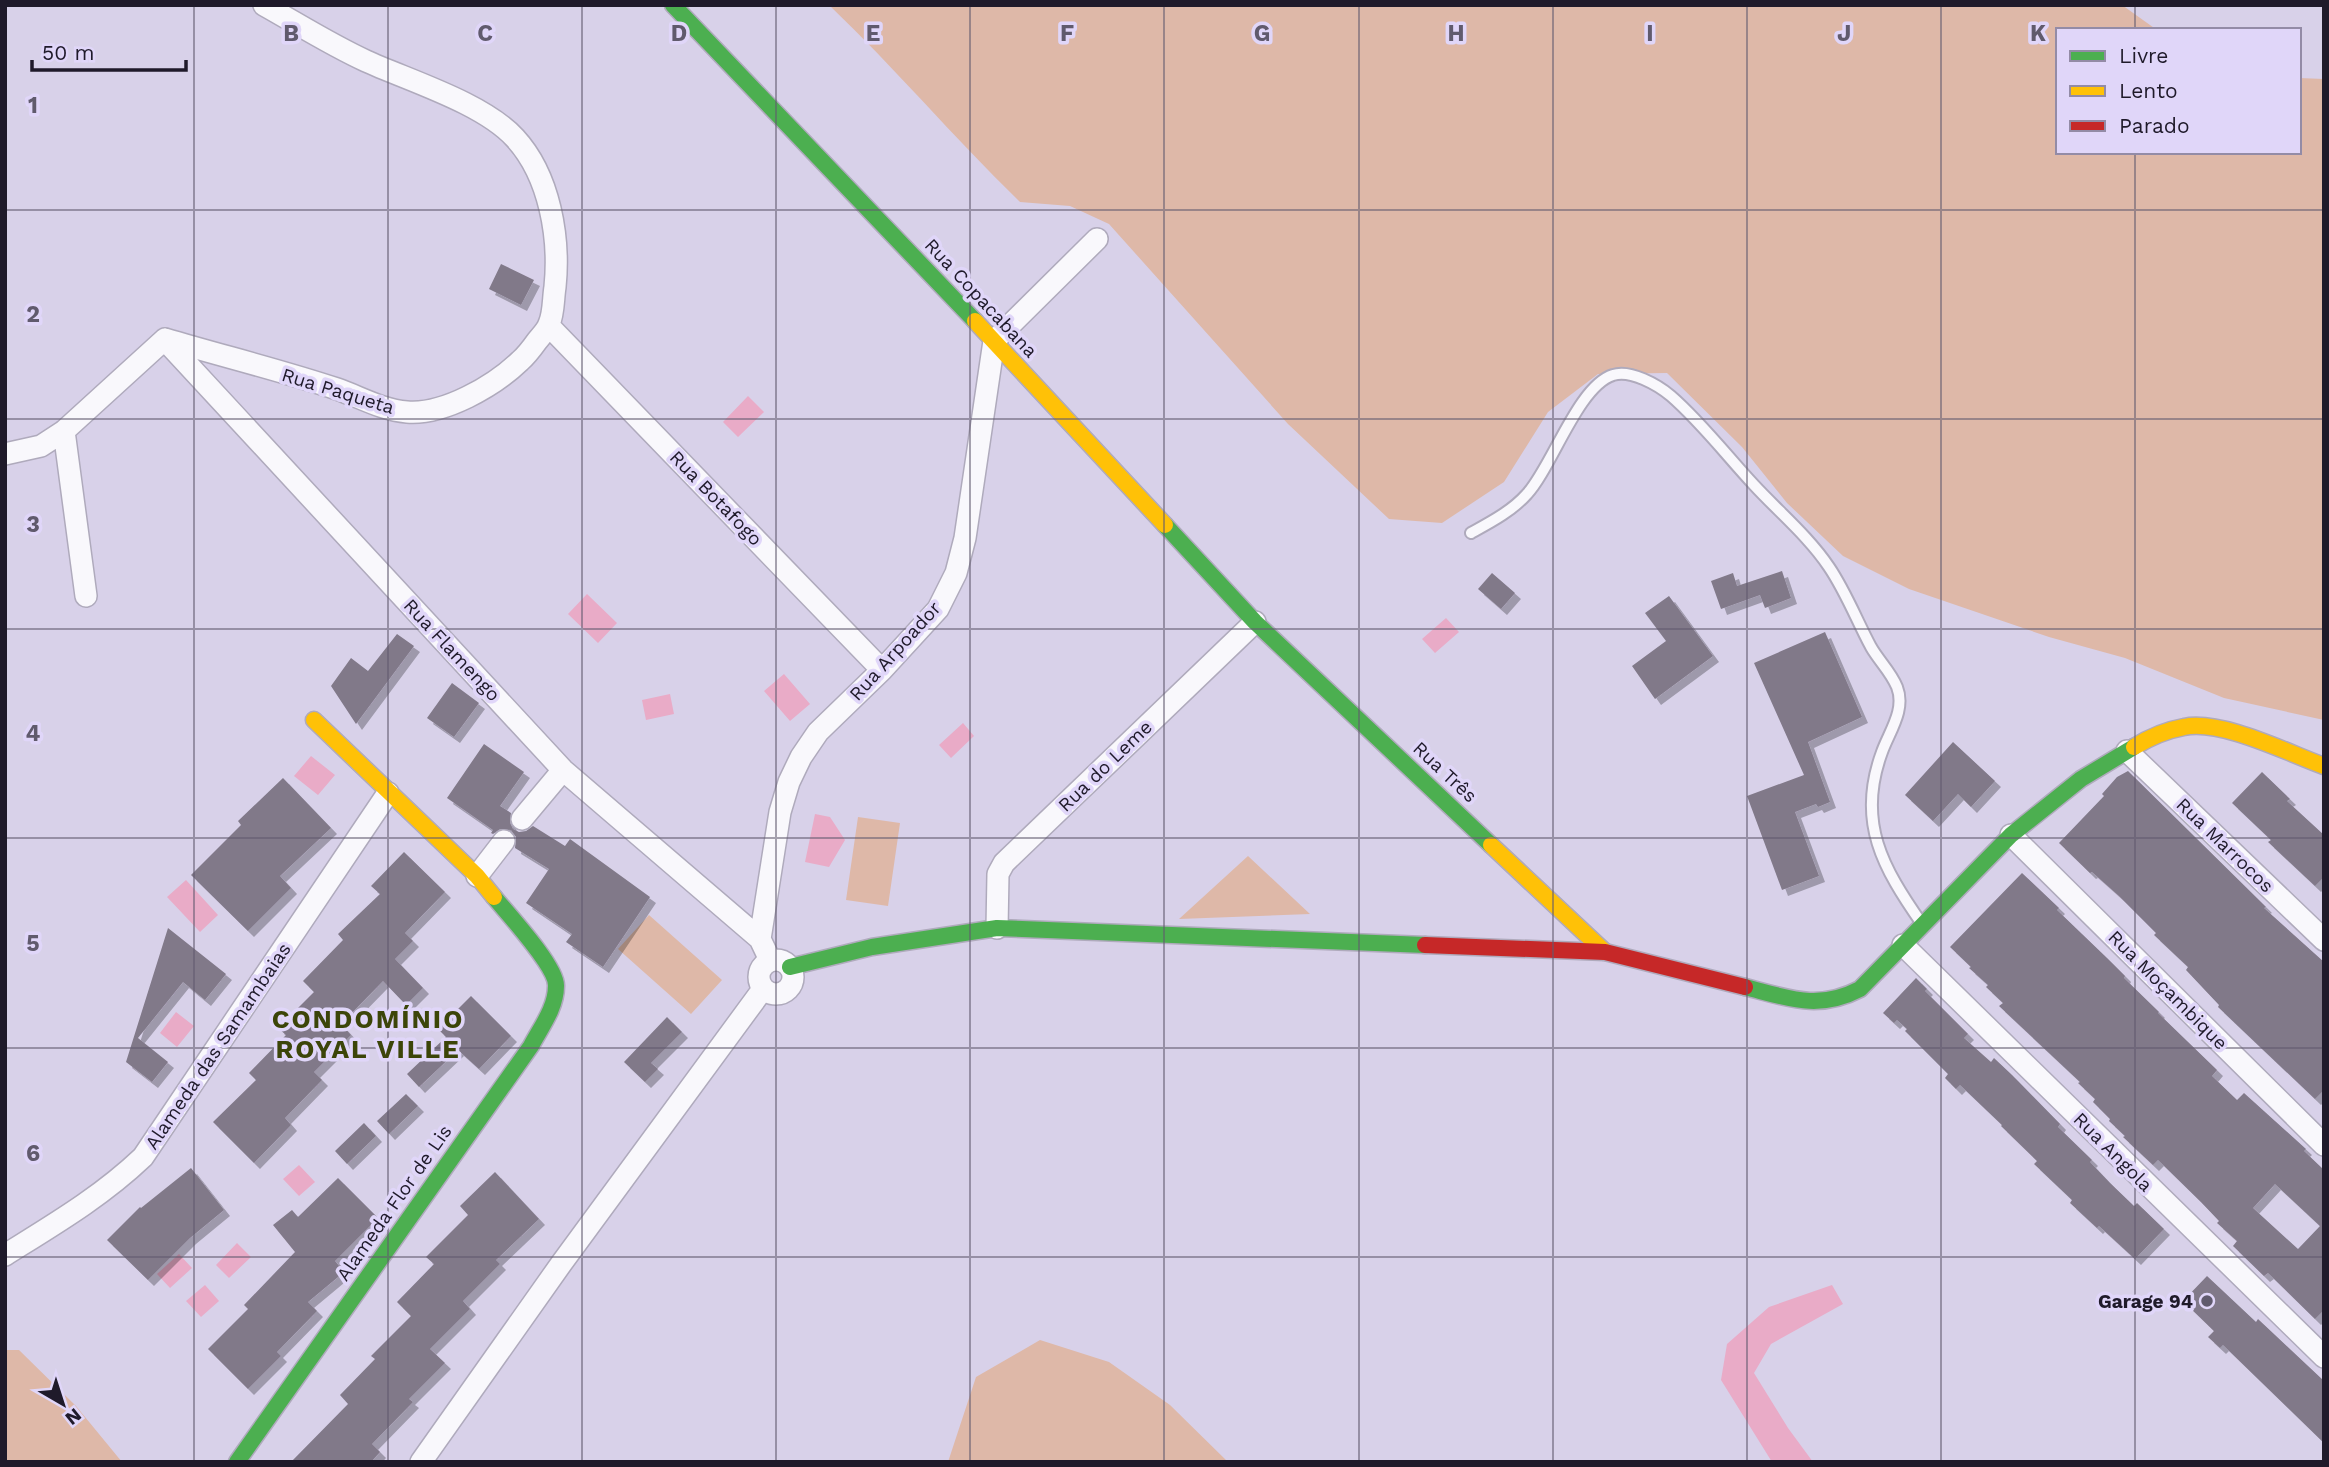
<svg xmlns="http://www.w3.org/2000/svg" width="2329" height="1467" font-family="'Work Sans',sans-serif">
	<style>
		.green { fill: #deb8a8 }
		.water { fill: #e9abc7 }
		.building { fill: #817989; fill-rule: evenodd; filter: url(#shadow) }
		.lines { fill: none; stroke-linecap: round; stroke-linejoin: round }
		.lane-casing { stroke: #afaabc; stroke-width: 14 }
		.street-casing { stroke: #afaabc; stroke-width: 24 }
		.fast-casing { stroke: #afaabc; stroke-width: 19 }
		.slow-casing { stroke: #afaabc; stroke-width: 19 }
		.jam-casing { stroke: #afaabc; stroke-width: 19 }
		.lane { stroke: #f9f8fc; stroke-width: 10 }
		.street { stroke: #f9f8fc; stroke-width: 21 }
		.fast { stroke: #4caf50; stroke-width: 16 }
		.slow { stroke: #ffc107; stroke-width: 16 }
		.jam { stroke: #c62828; stroke-width: 16 }
		.grid { fill: none; stroke: #605a6d; stroke-width: 2; stroke-opacity: 0.55 }
		.poi-dot { fill: #605a6d; stroke: #e0d6f9; stroke-width: 2.5 }
		.labels { text-anchor: middle; dominant-baseline: central; stroke-width: 7; stroke-linejoin: round; paint-order: stroke }
		.street-label { font-size: 19px; fill: #1f1a2a; stroke: #e0d6f9 }
		.poi-label { font-size: 19px; font-weight: bold; fill: #1f1a2a; stroke: #e0d6f9; text-anchor: end }
		.district-label { font-size: 26px; font-weight: bold; letter-spacing: 2px; fill: #3c4509; stroke: #e0d6f9 }
		.grid-label { font-size: 23px; text-anchor: middle; font-weight: bold; fill: #605a6d; stroke: #e0d6f9; stroke-width: 7; stroke-linejoin: round; paint-order: stroke }
	</style>
	<defs>
		<filter id="shadow"><feDropShadow dx="6" dy="6" stdDeviation="0" flood-color="#0004"/></filter>
	</defs>
	<rect width="100%" height="100%" fill="#d8d1e9"/>
	<path class="green" d="M829,5h1293l35,25h-99v122h241v-74l25,1v641l-100,-22 -99,-40 -76,-21 -140,-48 -66,-33 -56,-53 -45,-56 -75,-74 -69,1 -50,38 -44,70 -62,41 -53,-4 -101,-95 -179,-200 -39,-18 -50,-4c-66,-64 -125,-134 -191,-197z
		M858,817l42,6 -12,83 -42,-6z
		M1248,856l62,58 -131,5z
		M649,915l73,65 -31,34 -73,-65z
		M1040,1340l69,22 61,43 58,57h-280l28,-85z
		M5,1350h14l57,56 46,56h-117z"/>
	<path class="water" d="M748,396l16,16 -26,25 -15,-15z
		M587,594l30,29 -19,20 -30,-29z
		M1446,618l13,14 -24,21 -13,-14z
		M784,674l26,30 -20,17 -26,-30z
		M670,694l4,20 -28,6 -4,-20z
		M963,723l11,13 -23,22 -12,-13z
		M311,756l24,19 -17,20 -24,-19z
		M815,814l15,3 15,23 -16,27 -24,-5z
		M186,880l32,35 -18,17 -33,-35z
		M176,1012l18,14 -17,21 -17,-14z
		M299,1165l16,17 -16,14 -16,-17z
		M237,1243l14,14 -22,21 -13,-13z
		M179,1254l13,14 -22,20 -13,-14z
		M205,1285l14,16 -18,16 -15,-16z
		M1832,1285l11,19 -72,40 -17,29 34,55 25,34h-41l-51,-82 6,-36 42,-37z"/>
	<path class="building" d="M501,264l33,16 -13,25 -32,-16z
		M1782,571l9,27 -26,10 -5,-13 -39,14 -10,-28 22,-8 4,13z
		M1492,573l23,20 -14,16 -23,-20z
		M1669,596l44,60 -58,43 -23,-33 34,-25 -21,-28z
		M1825,632l37,85 -54,25 22,60 -12,5 -2,-3 -21,8 24,64 -37,14 -35,-94 57,-21 -50,-112z
		M397,634l17,12 -58,78 -25,-38 20,-28 17,13z
		M452,683l27,20 -25,34 -27,-19z
		M1953,742l42,39 -24,26 -13,-13 -25,27 -28,-26z
		M484,744l40,28 -24,34 11,7 -1,10 3,6 6,3 7,-1 7,-5 32,20 5,-7 80,58 -47,70 -37,-25 6,-8 -46,-31 23,-34 -34,-21 1,-11 -5,-7 -11,-1 -7,5 -2,-1 2,-3 -46,-32z
		M2128,771l138,136 -2,1 60,54v128l-9,9 -97,-92 1,-2 -33,-35 2,-3 -34,-32 2,-2 -37,-37 -27,-24 -2,1 -31,-30 45,-47 -2,-2 15,-17z
		M2262,772l28,27 -3,2 37,34v42l-9,9 -47,-44 3,-2 -39,-37z
		M283,778l48,50 -51,48 11,12 -43,43 -57,-56 50,-50 -3,-4z
		M404,852l41,40 -40,41 8,8 -18,18 28,29 -17,17 -23,-24 -42,43 10,11 -37,37 8,8 -37,38 6,7 -37,38 -41,-41 43,-42 -7,-7 37,-38 -8,-7 36,-36 -11,-11 40,-41 -5,-6 42,-40 -9,-8z
		M2022,873l37,35 -2,2 50,48 18,18 -1,2 35,34 -1,1 59,57 -5,6 25,24 7,-7 62,56 -2,2 20,19v140l-9,9 -47,-46 -4,3 -31,-30 4,-5 -20,-18 2,-2 -18,-19 -43,-42 -5,5 -30,-28 2,-1 -16,-15 1,-2 -17,-17 2,-3 -17,-16 2,-1 -81,-76 4,-3 -17,-16 2,-2 -19,-17 2,-1 -21,-20zM2275,1184l45,42 -22,23 -45,-41z
		M168,928l58,46 -21,26 -22,-18 -45,56 30,24 -16,20 -26,-20z
		M1916,978l11,11 -2,2 43,43 -4,4 27,24 3,-4 18,17 48,49 -2,3 34,33 -2,2 20,21 24,23 3,-3 27,26 -29,30 -36,-33 -2,2 -27,-25 2,-3 -38,-36 3,-3 -36,-35 1,-1 -42,-40 -4,4 -11,-11 3,-4 -43,-43 2,-2 -10,-9 -3,3 -11,-10z
		M471,996l40,40 -32,33 -21,-19 -39,37 -12,-13 39,-37 -8,-8z
		M667,1017l15,15 -31,31 7,6 -13,13 -21,-20z
		M406,1094l12,12 -29,28 -12,-13z
		M364,1123l12,13 -29,28 -12,-13z
		M191,1168l33,42 -34,28 -42,42 -41,-40 33,-33 1,1z
		M495,1172l44,47 -43,41 4,4 -37,37 7,8 -40,40 15,14 -36,36 4,3 -41,42 8,8 -9,10h-80l57,-58 -8,-9 35,-36 -4,-3 40,-40 -14,-14 37,-38 -8,-7 42,-42 -8,-9z
		M338,1178l40,40 -43,43 9,11 -36,30 9,9 -40,41 4,4 -33,33 -40,-40 40,-40 -4,-4 51,-53 -22,-27 19,-15 6,7z
		M2207,1276l49,46 2,-3 66,62v62l-101,-98 -3,3 -12,-11 6,-6 -31,-30z"/>
	<g class="lines">
		<defs>
			<path id="lane" d="M1471,533c20,-11 41,-22 56,-39 25,-27 51,-108 86,-119 17,-6 45,10 58,21 30,26 56,60 83,89 25,27 55,52 75,82 17,25 28,54 42,80 8,14 20,25 26,40 9,23 -8,45 -15,65 -26,70 1,116 40,172"/>
			<path id="street" d="M549,326l333,344
				M165,339c57,17 115,31 172,50 23,8 45,21 70,23 37,3 87,-26 113,-51 7,-6 12,-13 17,-20 4,-5 10,-11 12,-17 5,-11 4,-25 6,-37 5,-49 -5,-111 -40,-149 -32,-35 -105,-57 -149,-77 -35,-16 -68,-37 -102,-56
				M165,340l398,430 197,169
				M64,431l22,165
				M5,454l36,-8 23,-15 101,-92
				M2127,751l197,189
				M522,819l41,-49
				M2011,835l313,310
				M477,876l27,-35
				M997,928l1,-54 6,-11 251,-241
				M1903,945l421,412
				M759 977a17 17 0 1 1 34 0a17 17 0 1 1-34 0Z
				M770,960l-10,-21 20,-127 9,-30 12,-25 17,-25 64,-62 56,-61 18,-36 9,-35 29,-197 103,-102
				M5,1255c48,-30 96,-58 138,-98l245,-364
				M421,1462l140,-198 202,-275"/>
			<path id="fast" d="M673,5l302,316
				M1165,525l90,97 236,223
				M790,967l82,-20 125,-19 428,17
				M1745,987c43,11 73,24 115,2l151,-154 70,-56 53,-32
				M237,1462l294,-416c10,-19 25,-38 25,-60 1,-19 -48,-72 -62,-89"/>
			<path id="slow" d="M975,321l190,204
				M314,720l163,156 17,21
				M2134,747c16,-10 33,-17 50,-20 37,-8 104,26 140,39
				M1491,845l114,107"/>
			<path id="jam" d="M1425,945l180,7 140,35"/>
		</defs>
		<use href="#lane" class="lane-casing"/>
		<use href="#street" class="street-casing"/>
		<use href="#fast" class="fast-casing"/>
		<use href="#slow" class="slow-casing"/>
		<use href="#jam" class="jam-casing"/>
		<use href="#lane" class="lane"/>
		<use href="#street" class="street"/>
		<use href="#fast" class="fast"/>
		<use href="#slow" class="slow"/>
		<use href="#jam" class="jam"/>
	</g>
	<path class="grid" d="M194,5v1457M388,5v1457M582,5v1457M776,5v1457M970,5v1457M1164,5v1457M1359,5v1457M1553,5v1457M1747,5v1457M1941,5v1457M2135,5v25M2135,152v1310M5,210h2319M5,419h2319M5,629h2319M5,838h2319M5,1048h2319M5,1257h2319"/>
	<circle class="poi-dot" cx="2207" cy="1301" r="7"/>
	<g class="labels">
		<g class="street-label">
			<text transform="translate(981 298) rotate(47)">Rua Copacabana</text>
			<text transform="translate(338 391) rotate(17)">Rua Paqueta</text>
			<text transform="translate(716 498) rotate(46)">Rua Botafogo</text>
			<text transform="translate(452 650) rotate(47)">Rua Flamengo</text>
			<text transform="translate(895 651) rotate(-48)">Rua Arpoador</text>
			<text transform="translate(1105 766) rotate(-44)">Rua do Leme</text>
			<text transform="translate(1445 772) rotate(43)">Rua Três</text>
			<text transform="translate(2225 845) rotate(44)">Rua Marrocos</text>
			<text transform="translate(2168 990) rotate(45)">Rua Moçambique</text>
			<text transform="translate(218 1046) rotate(-56)">Alameda das Samambaias</text>
			<text transform="translate(2113 1152) rotate(45)">Rua Angola</text>
			<text transform="translate(394 1203) rotate(-55)">Alameda Flor de Lis</text>
		</g>
		<g class="poi-label">
			<text x="2193" y="1301">Garage 94</text>
		</g>
		<g class="district-label">
			<text x="368" y="1019">CONDOMÍNIO<tspan x="368" dy="30">ROYAL VILLE</tspan></text>
		</g>
	</g>
	<g class="grid-label">
		<text x="291" y="41">B</text>
		<text x="485" y="41">C</text>
		<text x="679" y="41">D</text>
		<text x="873" y="41">E</text>
		<text x="1067" y="41">F</text>
		<text x="1262" y="41">G</text>
		<text x="1456" y="41">H</text>
		<text x="1650" y="41">I</text>
		<text x="1844" y="41">J</text>
		<text x="2038" y="41">K</text>
		<text x="33" y="113">1</text>
		<text x="33" y="322">2</text>
		<text x="33" y="532">3</text>
		<text x="33" y="741">4</text>
		<text x="33" y="951">5</text>
		<text x="33" y="1161">6</text>
	</g>
	<rect width="2329" height="1467" fill="none" stroke="#1f1a2a" stroke-width="14"/>
	<rect x="2056" y="28" width="245" height="126" fill="#e0d6f9" stroke="#938ba6" stroke-width="2"/>
	<rect x="2070" y="51" width="35" height="10" fill="#4caf50" stroke="#938ba6" stroke-width="2"/>
	<text x="2119" y="63" font-size="21" fill="#1f1a2a">Livre</text>
	<rect x="2070" y="86" width="35" height="10" fill="#ffc107" stroke="#938ba6" stroke-width="2"/>
	<text x="2119" y="98" font-size="21" fill="#1f1a2a">Lento</text>
	<rect x="2070" y="121" width="35" height="10" fill="#c62828" stroke="#938ba6" stroke-width="2"/>
	<text x="2119" y="133" font-size="21" fill="#1f1a2a">Parado</text>
	<g transform="translate(63 1404) rotate(141)" stroke="#e0d6f9" stroke-width="5" paint-order="stroke">
	<path d="M0-5L12 26L0 18L-12 26Z" fill="#1f1a2a"/>
	<text y="-10" font-size="19" font-weight="bold" text-anchor="middle" fill="#1f1a2a">N</text>
	</g>
	<path d="M32 60v10h154v-10" fill="none" stroke="#1f1a2a" stroke-width="3.5"/>
	<text x="42" y="60" font-size="21" fill="#1f1a2a" stroke="#e0d6f9" stroke-width="5" paint-order="stroke">50 m</text>
</svg>
